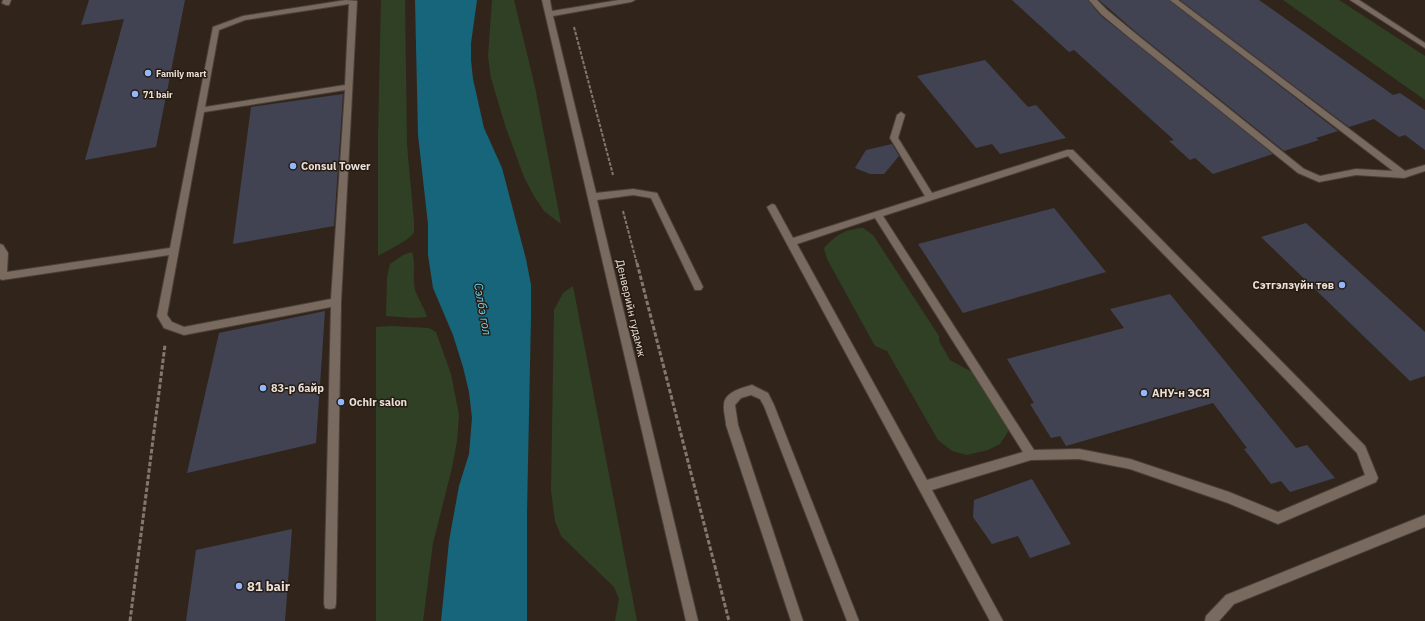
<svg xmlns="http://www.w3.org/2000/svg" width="1425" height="621" font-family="'IBM Plex Sans',sans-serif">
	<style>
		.green { fill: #2f4025 }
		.water { fill: #16657a }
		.building { fill: #414352 }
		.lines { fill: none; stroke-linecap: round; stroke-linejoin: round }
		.minor-casing { stroke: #4b4039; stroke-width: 2 }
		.path-far1 { stroke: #827870; stroke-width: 2; stroke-dasharray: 3.5 1.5; stroke-linecap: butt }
		.path { stroke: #827870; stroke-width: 3; stroke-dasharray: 4.5 2; stroke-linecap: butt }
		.minor { fill: #786a5f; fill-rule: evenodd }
		.poi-dot { fill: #92b7fd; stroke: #271b12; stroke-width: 1.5 }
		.labels { text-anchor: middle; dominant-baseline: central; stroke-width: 3; stroke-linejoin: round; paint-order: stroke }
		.far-poi-label { font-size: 9px; font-weight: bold; fill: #e8e0d9; stroke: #271b12; text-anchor: start }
		.poi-label { font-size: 11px; font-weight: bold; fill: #e8e0d9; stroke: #271b12; text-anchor: start }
		.street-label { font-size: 11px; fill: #e8e0d9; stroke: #271b12 }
		.water-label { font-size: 12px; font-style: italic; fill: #6ad5f6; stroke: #271b12 }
		.near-poi-label { font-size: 13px; font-weight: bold; fill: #e8e0d9; stroke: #271b12; text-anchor: start }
	</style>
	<rect width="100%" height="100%" fill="#31251b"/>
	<path class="green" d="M381,0h24l2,145 7,77c0,3 0,7 0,10 -2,7 -28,19 -36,24v-121z
		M492,0h22l21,87 26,137 -17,-13 -10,-15 -10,-19 -19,-52 -14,-47 -3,-22z
		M1283,0h56l86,56v44z
		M863,228l10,7 66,101v5l11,19 22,12 39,55 -11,17 -12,6 -21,5 -15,-4 -14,-11 -51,-89 -12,-5 -48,-87 -3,-11c12,-13 21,-19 39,-20z
		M412,252c4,12 0,25 3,38 3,9 9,17 12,27l-13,1 -28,-2 1,-39 3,-13 13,-9z
		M573,286l64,335h-22l4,-22 -5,-12 -53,-51 -6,-15 -4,-30 3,-181 9,-17z
		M392,326l37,2 7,4 15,42 8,41 -2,26 -5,27 -19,75 -10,78h-47v-294z"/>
	<path class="water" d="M415,0h62l-6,43v17l2,19 11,49 18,40 24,91 5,26v31l-4,197v108h-86l8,-80 10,-55 10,-32 3,-36 -3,-26 -6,-25 -10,-32 -20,-47 -5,-33v-31l-10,-89z"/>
	<path class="building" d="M89,0h96l-29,147 -71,13 39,-141 -43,6z
		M1012,0h76l12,15 173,139 -60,20 -18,-16 -5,2 -21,-19 5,-1 -100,-90 -5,2z
		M1099,0h70l169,131 -22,7 3,2 -35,11 -147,-118z
		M1180,0h79l134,95 7,-2 25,17v40l-20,-15 -6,2 -25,-18 -25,8z
		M985,60l43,47 8,-2 30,33 -66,16 -8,-10 -16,4 -59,-72z
		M343,94l-9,132 -101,18 18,-137z
		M892,144l7,12 -15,18h-14l-15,-6 11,-18z
		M1054,208l52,64 -143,41 -45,-69z
		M1306,223l119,109v44l-15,5 -149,-144z
		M1170,294l126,154 11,-3 28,33 -45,14 -9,-11 -10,3 -27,-35 3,-1 -34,-45 -147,43 -6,-10 -9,2 -21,-34 4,-1 -27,-44 117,-31 -14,-19z
		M325,311l-9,132 -129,30 32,-140z
		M1032,479l39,65 -41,14 -12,-22 -26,8 -19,-27 1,-17z
		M292,529l-7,92h-99l10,-71z"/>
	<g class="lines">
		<defs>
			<path id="minor" d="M3,0h8l-2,5h-3l-4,-2z
				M346,0l11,1 -16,301 -5,301 -1,5 -5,1 -5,-1 -1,-5 7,-296 -147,28 -20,-7 -7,-12 12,-61 -167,25 -2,-1v-35l3,1 5,8 -1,19 163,-24 43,-221 30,-11zM349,4l-4,81 -140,22 14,-77 26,-10zM345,90l-14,209 -147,28 -12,-5 -5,-7 37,-203z
				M542,0h8l2,11 67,-11h16l-4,2 -78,14 43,177 37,-4 24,4 46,94 -2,3h-6l-44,-92 -18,-3 -36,5 101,421h-12z
				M1089,0h8l10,10 29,24 168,135 16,7 36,-7 37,2 -223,-171h8l227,171 20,-6v6l-21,7 -48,-3 -37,7 -21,-9 -168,-135 -29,-24z
				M1350,0h9l66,43v5z
				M901,112l4,3 -7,23 34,55 135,-43h6l292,296 13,32 -2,4 -98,42 -50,-21 -98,-34 -51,-10 -48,1 -99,30 71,131h-13l-223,-414 5,-3 3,1 18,33 132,-42 -35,-58 7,-23zM1068,156l289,297 8,22 -87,37 -49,-20 -99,-33 -51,-10 -45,1 -151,-234zM875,218l148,234 -96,28 -130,-236z
				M752,385l16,8 6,12 85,216h-12l-83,-215 -4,-7 -9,-4 -10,3 -6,7 3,20 65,196h-12l-65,-196c0,-6 -3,-14 -2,-20 0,-13 18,-17 28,-20z
				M1425,515v12l-191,77 -15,17h-14l1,-5 20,-21z"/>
		</defs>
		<use href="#minor" class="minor-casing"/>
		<path class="path-far1" d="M574,27l39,148
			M623,211l14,53"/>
		<path class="path" d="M637,263l92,358
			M130,621l35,-276"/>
		<use href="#minor" class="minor"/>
	</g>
	<g class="poi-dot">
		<circle cx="148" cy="73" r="4"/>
		<circle cx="135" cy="94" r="4"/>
		<circle cx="293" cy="166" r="4"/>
		<circle cx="1342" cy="285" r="4"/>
		<circle cx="263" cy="388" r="4"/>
		<circle cx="1144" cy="393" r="4"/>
		<circle cx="341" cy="402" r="4"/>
		<circle cx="239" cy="586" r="4"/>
	</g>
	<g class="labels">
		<g class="far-poi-label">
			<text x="156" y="73">Family mart</text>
			<text x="143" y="94">71 bair</text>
		</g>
		<g class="poi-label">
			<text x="301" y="166">Consul Tower</text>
			<text x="1334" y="285" text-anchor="end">Сэтгэлзүйн төв</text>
			<text x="271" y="388">83-р байр</text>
			<text x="1152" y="393">АНУ-н ЭСЯ</text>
			<text x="349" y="402">Ochir salon</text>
		</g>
		<g class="street-label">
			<text transform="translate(631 308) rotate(77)">Денверийн гудамж</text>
		</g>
		<g class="water-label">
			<text transform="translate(483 309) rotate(80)">Сэлбэ гол</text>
		</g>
		<g class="near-poi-label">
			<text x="247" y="586">81 bair</text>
		</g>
	</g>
</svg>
